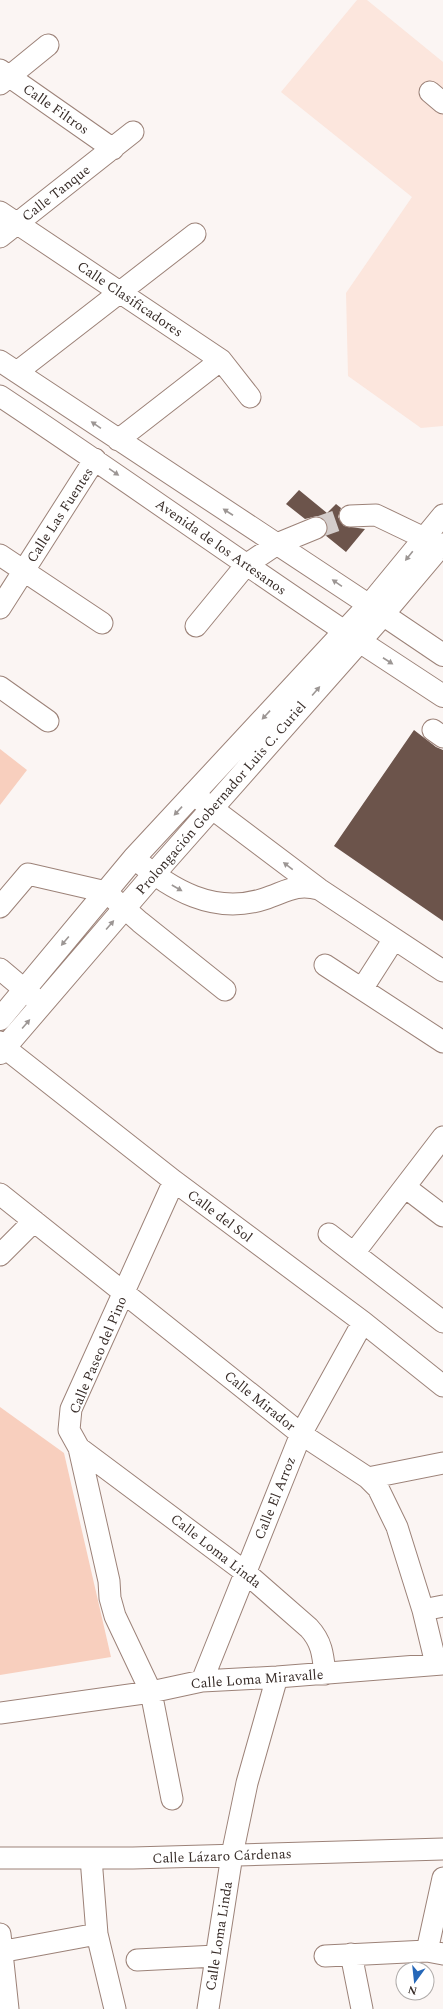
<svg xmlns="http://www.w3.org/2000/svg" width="443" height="2009" font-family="Spectral,serif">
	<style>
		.built { fill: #fce6dd }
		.green { fill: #f8cfbe }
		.building { fill: #6c544b }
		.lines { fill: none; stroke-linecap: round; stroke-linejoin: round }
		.minor-tunnel { stroke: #d4cdcb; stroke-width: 21; stroke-dasharray: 21 10; stroke-linecap: butt }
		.minor-casing { stroke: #9c8278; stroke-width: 23 }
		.major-casing { stroke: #9c8278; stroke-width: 24 }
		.minor { stroke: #fff; stroke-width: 21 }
		.major { stroke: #fff; stroke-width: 22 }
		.oneway { fill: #9c9694 }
		.labels { text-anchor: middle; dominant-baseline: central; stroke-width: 4; stroke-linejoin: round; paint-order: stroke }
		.street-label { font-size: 14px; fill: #382d29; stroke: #fff }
	</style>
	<rect width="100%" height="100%" fill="#fbf5f3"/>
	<path class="built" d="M357,0h10l76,62v364l-22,2 -73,-52 -2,-83 66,-96 -131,-105z"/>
	<path class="green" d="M0,749l27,21 -27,35z
		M0,1407l64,46 47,204 -111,18z"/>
	<path class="building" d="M299,490l28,23 9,-9 5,4 -3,9 6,9 21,3 -19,23 -21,-17 3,-6 -1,-6 -3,-4 -7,-3 -12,3 -19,-15z
		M414,730l22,17 7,3v171l-109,-75z"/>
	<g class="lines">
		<path class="minor-tunnel" d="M316,528l34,-12"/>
		<defs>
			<path id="minor" d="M0,70l113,79
				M0,84l48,-39
				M430,92l13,11
				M0,212l221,148 29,37
				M0,237l133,-105
				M0,361l369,244 74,-90
				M17,372l178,-138
				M0,396c116,77 229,158 344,235
				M118,440l103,-80
				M350,516l26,-1 48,23 15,11
				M0,555l102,68
				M0,608l95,-149
				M383,615l60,-71
				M196,626l50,-61 31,-21 39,-16
				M0,687l48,34
				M433,730l10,7
				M193,794l126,95 124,82
				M134,858c37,32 80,57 130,41 22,-7 31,-16 55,-10
				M0,907l28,-33 78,18 34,30 85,68
				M325,965l118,77
				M0,969l38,32
				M362,989l32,-50
				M0,1042l5,6 169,133 189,141 80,64
				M405,1187l38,29
				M0,1194l301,240 67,44 10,10 19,39 26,83 13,54
				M329,1234l114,88
				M354,1253l89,-116
				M0,1255l34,-34
				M79,1448l166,124 64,56c13,14 14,27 16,46
				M368,1478l75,-15
				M423,1610l20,-4
				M202,1681l99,-247 62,-112
				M0,1713l151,-21 51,-11 75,-4 166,-13
				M172,1799l-21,-107 -36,-76 -5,-18 -1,-17 -30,-133 -10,-18 2,-21 103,-228
				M0,1858h133l310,-9
				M91,1858l6,76 18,75
				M0,1934l8,75
				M427,1951l16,-73
				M0,1952l97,-18
				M351,1954l11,55
				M325,1956l102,-5 16,3
				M137,1960l79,-4
				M208,2009l24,-154 15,-72 30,-106"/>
			<path id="major" d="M347,633l96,63
				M0,1019l134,-161 235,-253 74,50
				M0,1053l153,-178 230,-260"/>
		</defs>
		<use href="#minor" class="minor-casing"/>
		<use href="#major" class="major-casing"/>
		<use href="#minor" class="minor"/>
		<use href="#major" class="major"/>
	</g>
	<defs><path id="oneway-solid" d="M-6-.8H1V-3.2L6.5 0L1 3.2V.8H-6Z"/></defs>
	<g class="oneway">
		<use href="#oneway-solid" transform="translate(96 425) rotate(-146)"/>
		<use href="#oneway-solid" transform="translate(114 472) rotate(35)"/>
		<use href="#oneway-solid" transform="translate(228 512) rotate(-147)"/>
		<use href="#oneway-solid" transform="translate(409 556) rotate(129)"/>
		<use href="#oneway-solid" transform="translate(337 583) rotate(-146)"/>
		<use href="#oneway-solid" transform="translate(388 661) rotate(33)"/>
		<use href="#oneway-solid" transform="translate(316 691) rotate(-49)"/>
		<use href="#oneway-solid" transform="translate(266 715) rotate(133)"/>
		<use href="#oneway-solid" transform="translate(178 811) rotate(133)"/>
		<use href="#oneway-solid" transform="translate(288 866) rotate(-143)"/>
		<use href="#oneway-solid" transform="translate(177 888) rotate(30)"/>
		<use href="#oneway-solid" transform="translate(110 925) rotate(-49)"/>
		<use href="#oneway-solid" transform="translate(65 941) rotate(130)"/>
		<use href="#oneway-solid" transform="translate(26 1024) rotate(-49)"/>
	</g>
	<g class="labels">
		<g class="street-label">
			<text transform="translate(56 109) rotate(35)">Calle Filtros</text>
			<text transform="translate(56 193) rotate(-38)">Calle Tanque</text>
			<text transform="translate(130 299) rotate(34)">Calle Clasificadores</text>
			<text transform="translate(60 515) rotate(-57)">Calle Las Fuentes</text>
			<text transform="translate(221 547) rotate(35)">Avenida de los Artesanos</text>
			<text transform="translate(221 798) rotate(-49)">Prolongación Gobernador Luis C. Curiel</text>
			<text transform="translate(220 1216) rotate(37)">Calle del Sol</text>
			<text transform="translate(98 1355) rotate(-67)">Calle Paseo del Pino</text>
			<text transform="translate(260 1401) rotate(39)">Calle Mirador</text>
			<text transform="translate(275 1498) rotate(-68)">Calle El Arroz</text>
			<text transform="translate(216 1551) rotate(38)">Calle Loma Linda</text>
			<text transform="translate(257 1679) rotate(-4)">Calle Loma Miravalle</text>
			<text transform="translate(222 1856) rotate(-2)">Calle Lázaro Cárdenas</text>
			<text transform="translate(219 1936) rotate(-81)">Calle Loma Linda</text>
		</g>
	</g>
	<g transform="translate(415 1981) rotate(195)"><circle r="19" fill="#ffffff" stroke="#afaba9"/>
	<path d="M0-3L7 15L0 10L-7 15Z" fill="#2567b8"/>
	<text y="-6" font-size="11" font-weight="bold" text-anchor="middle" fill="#382d29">N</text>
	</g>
</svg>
